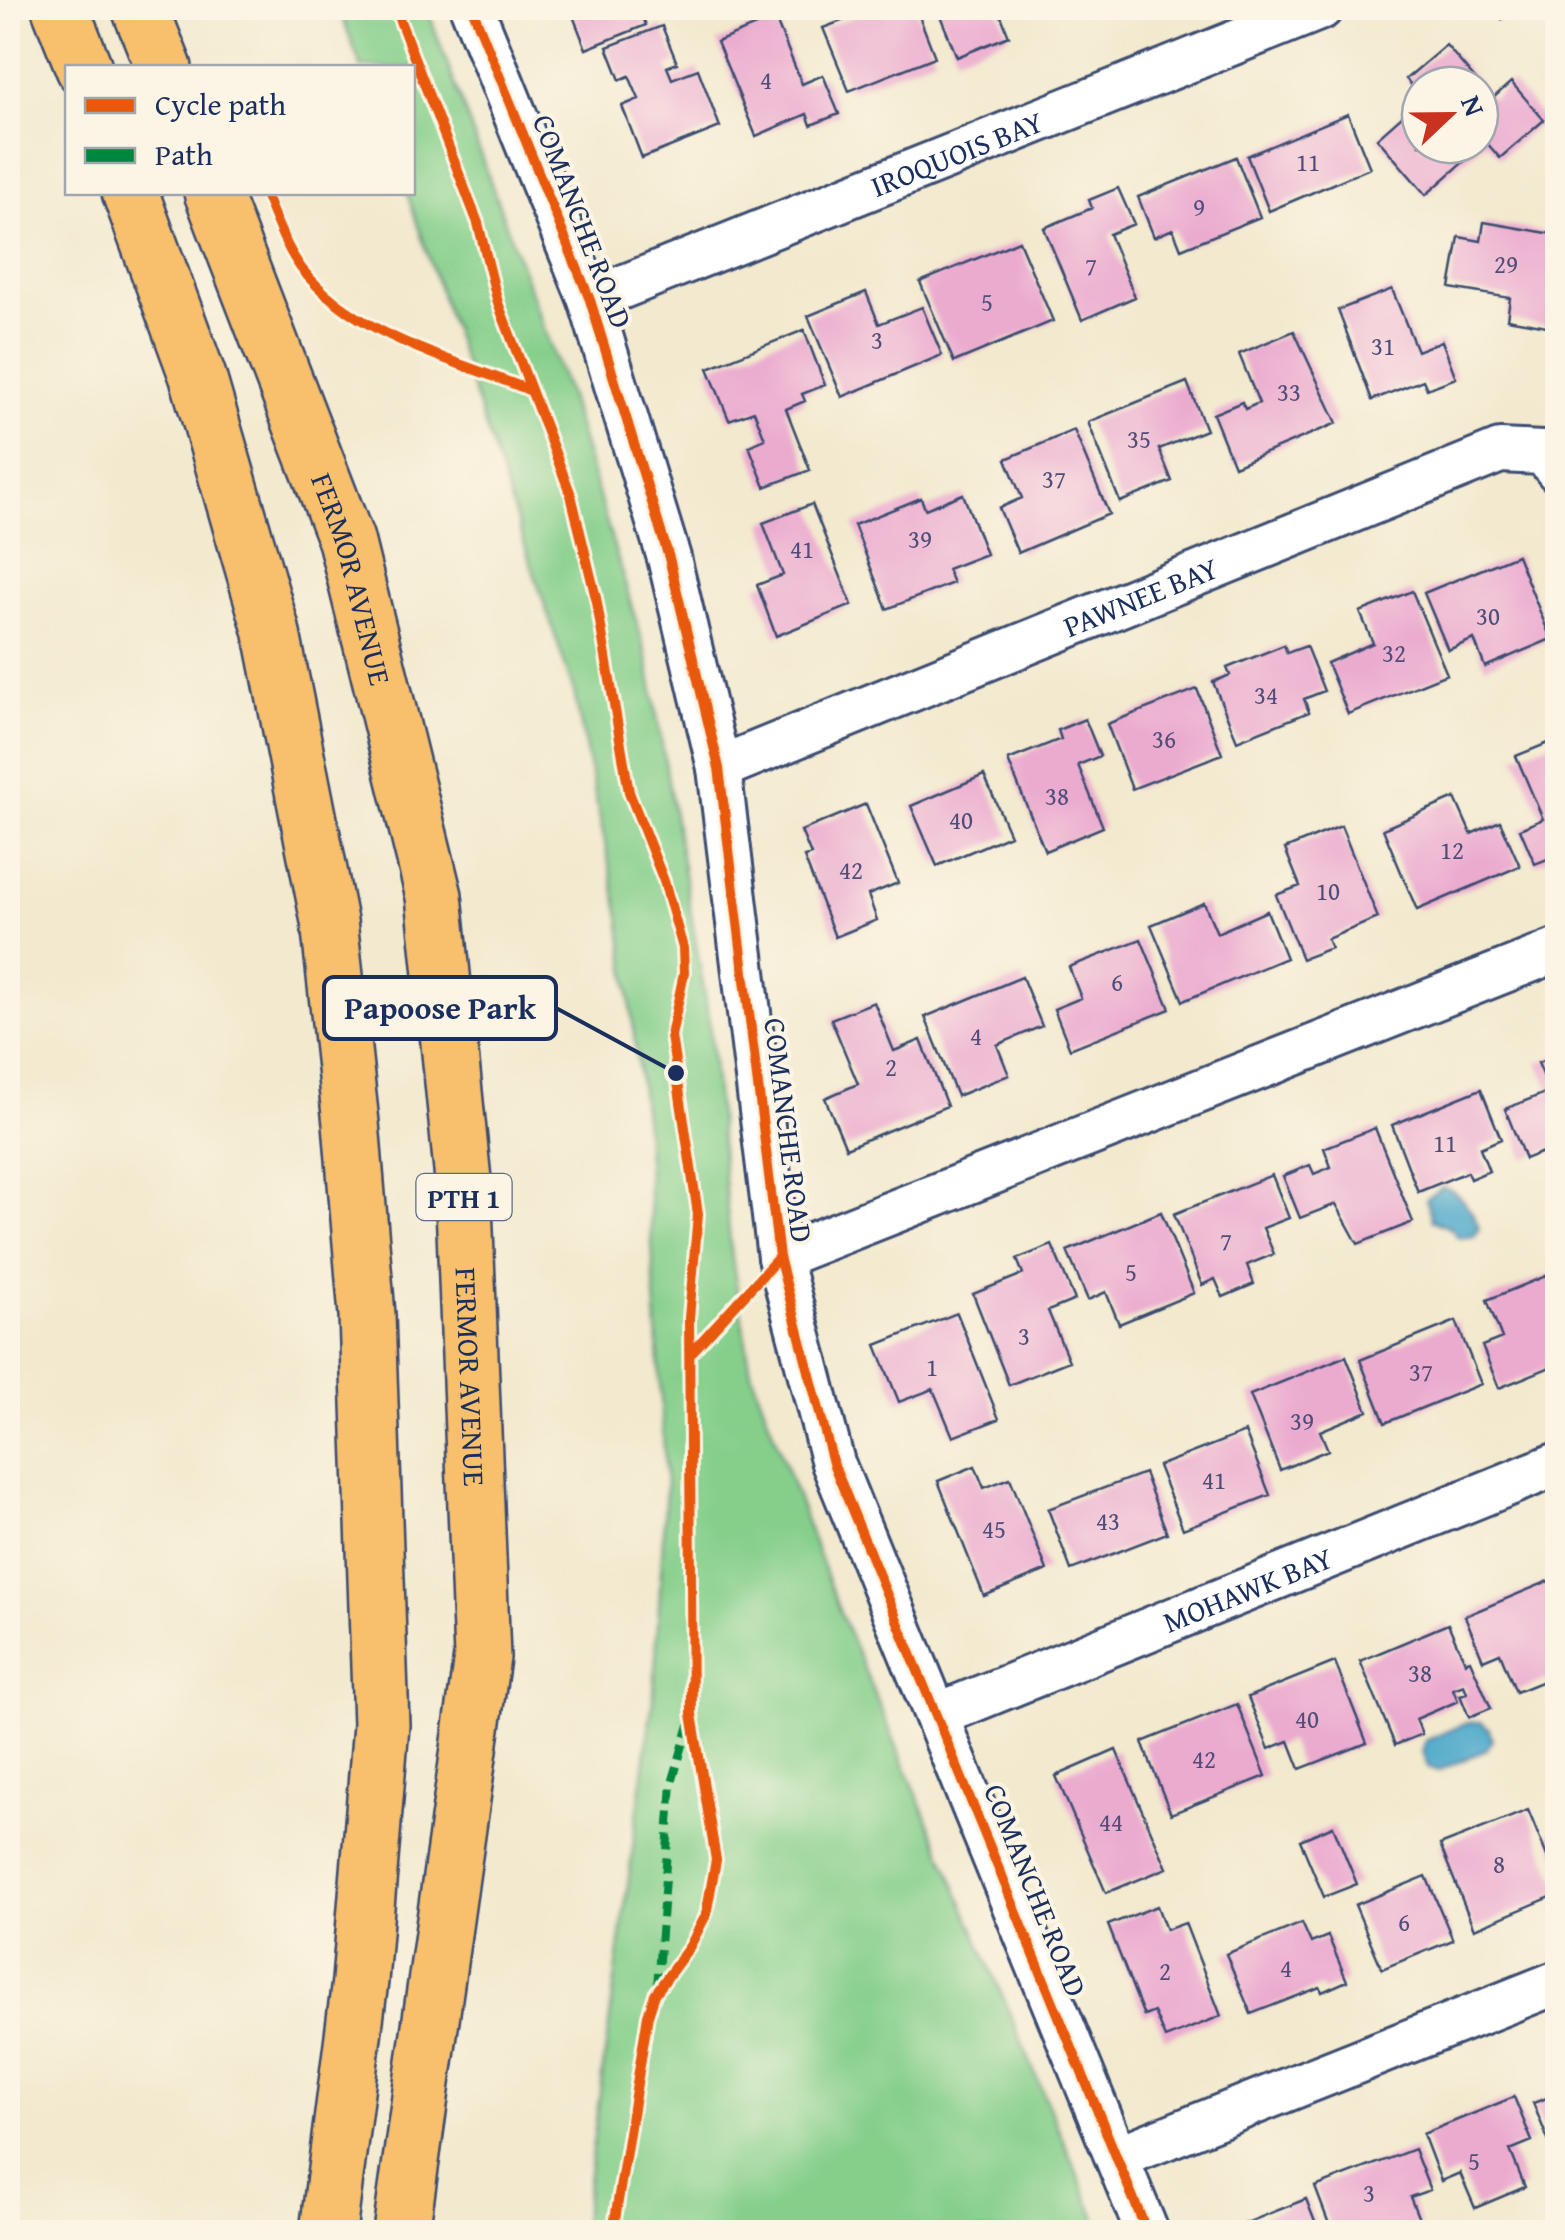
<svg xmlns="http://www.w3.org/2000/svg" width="1565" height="2240" font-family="'Gentium Book Plus',serif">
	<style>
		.green { fill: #85cf8b; stroke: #507f74; stroke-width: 2.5 }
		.water { fill: #4da9cb; stroke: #346c94; stroke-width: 2.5 }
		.building { fill: #ebabcf }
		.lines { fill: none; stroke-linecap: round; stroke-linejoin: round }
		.minor-casing { stroke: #3b4b6f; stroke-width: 48 }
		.trunk-casing { stroke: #3b4b6f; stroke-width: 60 }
		.minor { stroke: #fff; stroke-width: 42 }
		.trunk { stroke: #f8bf6c; stroke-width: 55 }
		.quiet { stroke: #00873e; stroke-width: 8; stroke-dasharray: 15 8; stroke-linecap: butt }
		.cycleway-casing { stroke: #fcf5e5; stroke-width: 16 }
		.cycleway { stroke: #e8590c; stroke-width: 10 }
		.labels { text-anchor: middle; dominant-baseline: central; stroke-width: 8; stroke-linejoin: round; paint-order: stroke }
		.number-label { font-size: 25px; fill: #4f4e7a }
		.shield { fill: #fcf5e5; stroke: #5e6a86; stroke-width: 2.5 }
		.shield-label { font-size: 28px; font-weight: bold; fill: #1b2f5e }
		.street-label { font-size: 30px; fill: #1b2f5e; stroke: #fcf5e5 }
		.leader { fill: none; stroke: #1b2f5e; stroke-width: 4 }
		.callout-dot { fill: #1b2f5e; stroke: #fcf5e5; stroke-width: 4 }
		.callout { fill: #fcf5e5; stroke: #1b2f5e; stroke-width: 4 }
		.callout-label { font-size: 32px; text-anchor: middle; font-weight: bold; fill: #1b2f5e }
	</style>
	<rect width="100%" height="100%" fill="#fcf5e5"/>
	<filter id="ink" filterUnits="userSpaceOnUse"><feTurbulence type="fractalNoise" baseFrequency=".01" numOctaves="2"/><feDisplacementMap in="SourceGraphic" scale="20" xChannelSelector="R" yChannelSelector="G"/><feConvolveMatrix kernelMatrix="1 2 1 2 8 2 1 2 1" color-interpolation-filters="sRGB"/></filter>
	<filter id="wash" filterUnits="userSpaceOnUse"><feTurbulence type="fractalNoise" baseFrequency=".0048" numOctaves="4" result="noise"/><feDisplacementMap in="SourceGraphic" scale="40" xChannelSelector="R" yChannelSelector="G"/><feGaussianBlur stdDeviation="2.25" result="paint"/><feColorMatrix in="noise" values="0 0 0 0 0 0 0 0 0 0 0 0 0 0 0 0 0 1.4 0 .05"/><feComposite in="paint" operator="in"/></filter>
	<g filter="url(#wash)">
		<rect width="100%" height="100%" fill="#f2e9ce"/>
		<path class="green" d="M339,8h88l142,389 78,260 62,363 22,232 20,120 86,233 265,627h-521l73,-541 12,-205 -21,-361 -25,-208 -46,-225 -167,-499 5,-1v-124l-51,-1z"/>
		<path class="water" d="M1442,1187c15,2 35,28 37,43l-5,6 -15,2 -9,-10 -18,-8 -6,-21z
			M1469,1722h12l8,7 3,12 -6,9 -48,21 -10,-4 -6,-16 3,-10z"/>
		<g id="blocks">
			<path class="building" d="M570,8h54l2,4 13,-4 7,17 -60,24z
				M876,8h40l19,49 -86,34 -26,-63z
				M937,8h61l11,28 -52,21z
				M1497,8h31l-26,11z
				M775,18l27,66 21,-9 16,39 -28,11 -4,-11 -51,22 -39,-94z
				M662,26l15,37 -10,4 5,12 26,-10 22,58 -78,31 -20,-52 17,-7 -10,-23 -9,4 -13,-33z
				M1446,45l46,54 19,-17 33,38 -44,38 -14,-16 -60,53 -49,-57 43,-38v45h60v-60h-60v10l-14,-16z
				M1348,114l22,54 -101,43 -22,-55z
				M1236,157l24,60 -79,32 -8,-20 -19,8 -16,-40z
				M1118,188l16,36 -25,10 26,63 -53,23 -38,-92 48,-20 -3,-8z
				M1484,222l74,13v93l-51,-9 3,-21 -60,-10 9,-51 22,4z
				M1019,241l34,80 -99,41 -34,-80z
				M1392,289l25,62 25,-10 14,37 -29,11 -4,-9 -51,20 -34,-90z
				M866,292l13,32 43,-17 20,48 -100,42 -34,-81z
				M804,330l21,55 -23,9 3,7 -19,8 24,61 -45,17 -16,-41 16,-7 -11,-28 -25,9 -21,-52z
				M1294,331l43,92 -103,43 -21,-52 29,-12 3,7 14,-6 -20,-49z
				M1187,382l19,48 -47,19 13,32 -52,21 -32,-80z
				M1074,430l35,84 -91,39 -19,-45 23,-10 -16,-39z
				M963,494l23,60 -39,15 6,14 -66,26 -33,-84 67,-27 4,11z
				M812,504l40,101 -76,31 -19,-51 26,-10 -20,-52z
				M1517,555l34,84 -66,28 -11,-28 -26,11 -24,-57z
				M1412,591l35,83 -99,40 -21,-51 46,-20 -13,-31z
				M1284,645l3,8 19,-7 18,45 -20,8 5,13 -72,29 -24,-59 17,-7 -3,-7z
				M1197,689l25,65 -90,35 -25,-65z
				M1085,719l15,37 -22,9 25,62 -58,24 -37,-91 53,-21 -3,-9z
				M1558,739v116l-23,9 -15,-35 23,-10 -27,-63z
				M984,775l26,60 -73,31 -26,-60z
				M1455,798l16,36 29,-13 20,45 -103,44 -34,-81z
				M866,804l32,79 -30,12 9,25 -42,17 -31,-80 7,-2 -10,-24z
				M1341,826l37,92 -51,21 4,9 -29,11 -26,-64 24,-9 -15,-37z
				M1204,903l13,30 50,-22 19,47 -103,43 -32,-76z
				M1141,939l29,70 -100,40 -16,-40 27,-11 -12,-31z
				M1022,977l20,49 -45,19 12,30 -52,21 -32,-79z
				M874,1002l20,49 27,-11 26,66 -101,42 -21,-50 33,-14 -27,-65z
				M1558,1055v91l-33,13 -20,-50 45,-18 -12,-28z
				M1481,1089l20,50 -21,9 9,23 -19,8 -3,-7 -49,20 -26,-67z
				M1375,1128l38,94 -55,22 -22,-40 -36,14 -17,-42 27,-11 4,9 17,-7 -7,-19z
				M1272,1175l17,43 -26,10 11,26 -27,11 7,19 -31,13 -8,-18 -13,6 -28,-71z
				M1161,1212l33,81 -75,31 -13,-32 -18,8 -21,-49z
				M1052,1245l23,55 -27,11 21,50 -60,24 -36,-91 50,-20 -6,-15z
				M1558,1271v93l-59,24 -17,-42 20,-8 -15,-38z
				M957,1313l42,106 -46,18 -20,-48 -34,13 -23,-57z
				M1456,1321l25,63 -96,39 -25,-63z
				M1346,1356l22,55 -48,20 8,19 -48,20 -30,-75z
				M1245,1432l25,63 -87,34 -25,-63z
				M975,1466l9,22 26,-10 37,92 -63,26 -46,-115z
				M1144,1473l23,60 -96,37 -23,-61z
				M1556,1578l2,52 -5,2 5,43 -42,17 -16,-39 -17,7 -18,-44z
				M1448,1624l17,38 5,-2 21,48 -22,9 -9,-22 7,-2 -3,-8 -11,4 5,12 -42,18 6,15 -27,11 -35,-84z
				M1335,1662l32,81 -67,26 -11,-28 -20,8 -21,-52z
				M1237,1704l29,72 -95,38 -29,-72z
				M1116,1750l51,118 -61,25 -50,-117z
				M1528,1810l30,73v11l-84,35 -34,-84z
				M1333,1826l24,58 -33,13 -24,-57z
				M1558,1830v26h-1l-9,-22z
				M1426,1876l27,64 -71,29 -27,-64z
				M1157,1906l9,24 19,-7 36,93 -56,22 -11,-26 -10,4 -36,-91z
				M1302,1923l9,20 17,-7 19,45 -25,11 -2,-5 -69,27 -25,-60z
				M1558,2094v68h-1l-24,-59z
				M1514,2097l18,44 -22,9 15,37 -50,21 -15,-35 -19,8 -18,-47z
				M1414,2149l16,41 -20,7 11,27 -22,8h-67l-17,-45z
				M1306,2199l13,33h-95z"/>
		</g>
	</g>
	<g filter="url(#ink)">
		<use href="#blocks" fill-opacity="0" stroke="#3b4b6f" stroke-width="2.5"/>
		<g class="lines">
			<defs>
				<g id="minor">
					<path d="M472,8l118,292 79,258 50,210 60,489 54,206 314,769"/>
					<path id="s1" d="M590,300l731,-292"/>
					<path id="s2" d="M719,768l781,-317 43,2 15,18"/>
					<path d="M779,1257l779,-307"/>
					<path id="s3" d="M937,1715l621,-251"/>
					<path d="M1118,2157l440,-175"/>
				</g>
				<g id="trunk">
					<path d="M60,8l24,60"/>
					<path d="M140,8l24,60"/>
					<path d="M130,192l68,185 73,252 58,292 22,202 16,192 14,410 -21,256 -32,251"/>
					<path id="s4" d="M212,192l134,348 88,356 29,284 19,477 -81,575"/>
				</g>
			</defs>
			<use href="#minor" class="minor-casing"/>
			<use href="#trunk" class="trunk-casing"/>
			<use href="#minor" class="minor"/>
			<use href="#trunk" class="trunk"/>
			<path class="quiet" d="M8,20l23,-12
				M657,1987l15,-204 17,-58"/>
			<defs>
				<path id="cycleway" d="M395,8l83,215 20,80 73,192 25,103 33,194 35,89 19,67 1,25 -13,63 27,178 -9,104 3,396 24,146 -10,55 -16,31 -35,48 -7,21 -35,217
					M472,8l118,292 79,258 50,210 60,489 54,206 314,769
					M264,192c11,26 21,54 37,76 53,68 152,91 228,122
					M690,1354l89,-97"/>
			</defs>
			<use href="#cycleway" class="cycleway-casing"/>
			<use href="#cycleway" class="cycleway"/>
		</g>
	</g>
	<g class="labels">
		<g class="number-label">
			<text x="766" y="80">4</text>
			<text x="1308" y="162">11</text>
			<text x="1199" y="207">9</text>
			<text x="1506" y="264">29</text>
			<text x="1091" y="266">7</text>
			<text x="987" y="302">5</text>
			<text x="877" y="340">3</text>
			<text x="1383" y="346">31</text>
			<text x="1289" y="392">33</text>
			<text x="1139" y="439">35</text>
			<text x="1054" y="479">37</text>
			<text x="920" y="539">39</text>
			<text x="802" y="549">41</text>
			<text x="1488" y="616">30</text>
			<text x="1394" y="653">32</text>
			<text x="1266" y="695">34</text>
			<text x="1164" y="739">36</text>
			<text x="1057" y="796">38</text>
			<text x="961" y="820">40</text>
			<text x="1452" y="850">12</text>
			<text x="851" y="870">42</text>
			<text x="1328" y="891">10</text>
			<text x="1117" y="982">6</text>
			<text x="976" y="1036">4</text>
			<text x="891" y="1067">2</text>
			<text x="1445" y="1143">11</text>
			<text x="1226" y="1241">7</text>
			<text x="1131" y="1272">5</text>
			<text x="1024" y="1336">3</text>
			<text x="932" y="1367">1</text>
			<text x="1421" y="1372">37</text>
			<text x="1302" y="1421">39</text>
			<text x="1214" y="1480">41</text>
			<text x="1108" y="1521">43</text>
			<text x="994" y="1529">45</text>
			<text x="1420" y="1673">38</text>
			<text x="1307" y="1719">40</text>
			<text x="1204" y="1759">42</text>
			<text x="1111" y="1822">44</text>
			<text x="1499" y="1864">8</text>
			<text x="1404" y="1922">6</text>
			<text x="1286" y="1968">4</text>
			<text x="1165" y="1971">2</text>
			<text x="1474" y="2161">5</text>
			<text x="1369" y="2193">3</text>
		</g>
		<rect class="shield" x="416.5" y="1174" width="95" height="46" rx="8"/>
		<g class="shield-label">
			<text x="464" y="1197">PTH 1</text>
		</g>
		<g class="street-label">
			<text stroke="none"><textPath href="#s1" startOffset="395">IROQUOIS BAY</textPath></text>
			<text transform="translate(583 221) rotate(69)">COMANCHE ROAD</text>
			<text stroke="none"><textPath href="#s4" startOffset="412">FERMOR AVENUE</textPath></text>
			<text stroke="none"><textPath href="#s2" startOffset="455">PAWNEE BAY</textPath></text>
			<text transform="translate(789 1130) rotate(83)">COMANCHE ROAD</text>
			<text stroke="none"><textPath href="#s4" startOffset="1222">FERMOR AVENUE</textPath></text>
			<text stroke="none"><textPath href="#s3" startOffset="335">MOHAWK BAY</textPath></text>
			<text transform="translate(1036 1890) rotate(68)">COMANCHE ROAD</text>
		</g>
	</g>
	<path class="leader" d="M676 1073L556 1008"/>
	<circle class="callout-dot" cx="676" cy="1073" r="10"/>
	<rect class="callout" x="324" y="977" width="232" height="62" rx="10"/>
	<g class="callout-label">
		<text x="440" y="1019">Papoose Park</text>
	</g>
	<rect width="1565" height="2240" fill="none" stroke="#fcf5e5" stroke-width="40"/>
	<rect x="65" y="65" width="350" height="130" fill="#fcf5e5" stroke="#a2a6af" stroke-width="2.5"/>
	<rect x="85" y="98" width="50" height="15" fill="#e8590c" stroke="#a2a6af" stroke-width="2.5"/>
	<text x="155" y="115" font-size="30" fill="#1b2f5e">Cycle path</text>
	<rect x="85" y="148" width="50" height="15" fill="#00873e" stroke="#a2a6af" stroke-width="2.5"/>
	<text x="155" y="165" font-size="30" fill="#1b2f5e">Path</text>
	<g transform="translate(1450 115) rotate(68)"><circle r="48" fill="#fcf5e5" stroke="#a2a6af" stroke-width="2.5"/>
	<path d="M0-8L18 38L0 25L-18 38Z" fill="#c8321e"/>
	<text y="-15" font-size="28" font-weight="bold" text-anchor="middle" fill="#1b2f5e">N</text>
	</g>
</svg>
